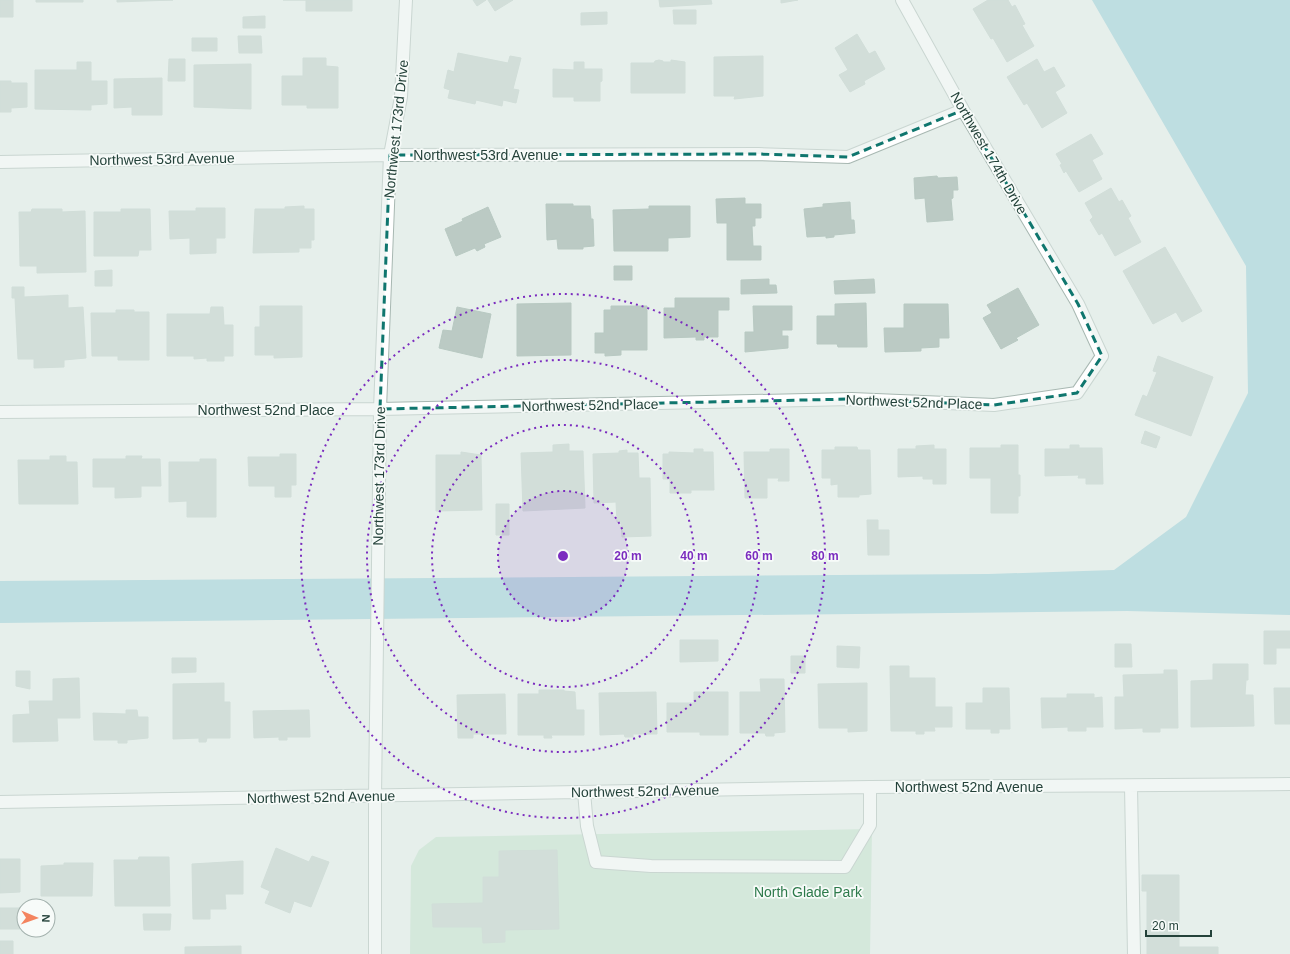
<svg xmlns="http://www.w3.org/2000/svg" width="1290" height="954" font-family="Arial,sans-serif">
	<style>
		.green { fill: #bfe0c8 }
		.water { fill: #8ec9d4 }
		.building { fill: #bbcac4; stroke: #b8c9c2 }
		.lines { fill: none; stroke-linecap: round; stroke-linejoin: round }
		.minor-casing { stroke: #a8b8b2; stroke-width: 14 }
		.minor { stroke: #fff; stroke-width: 12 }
		.marked { fill: none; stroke: #0f766e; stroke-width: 3; stroke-dasharray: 8 5; stroke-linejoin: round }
		.ring { fill: none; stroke: #7b2cbf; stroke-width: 2; stroke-dasharray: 2 4 }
		.labels { text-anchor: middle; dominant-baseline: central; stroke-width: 3.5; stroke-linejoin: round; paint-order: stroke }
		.street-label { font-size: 14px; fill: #24423a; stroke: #f7fbf9 }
		.park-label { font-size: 14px; fill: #2d7a4b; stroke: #f7fbf9 }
		.centre { fill: #7b2cbf; stroke: #f7fbf9; stroke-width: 2 }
		.ring-label { font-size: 12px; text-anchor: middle; font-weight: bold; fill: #7b2cbf; stroke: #f7fbf9; stroke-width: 3.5; stroke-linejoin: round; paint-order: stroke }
	</style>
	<rect width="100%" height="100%" fill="#e6efeb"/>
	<path class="green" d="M872,829l-2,125h-460l1,-88 8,-16 17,-13z"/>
	<path class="water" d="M1092,0h198v615l-163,-4 -1127,12v-42l989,-7 125,-4 72,-53 62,-124 -2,-127z"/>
	<path class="building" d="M0,0h13v17h-13z
		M36,0h47v2h-47z
		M117,0h56l-56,2z
		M283,0h69v11h-46v-11z
		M473,0h13l-9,6z
		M488,0h25l-18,11z
		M659,0h52l1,4 -52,3z
		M781,0h17l-17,3z
		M988,0h20l4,7 3,-2 10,19 -3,1 12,21 -27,16 -14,-24 -2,1 -18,-30z
		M673,10h23v14h-22z
		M607,12v12l-26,1v-12z
		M265,16v12h-22v-11z
		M857,34l12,20 6,-3 10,18 -21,12 1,3 -15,8 -11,-17 9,-5 -13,-22z
		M238,36h23l1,17h-23z
		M192,38h25v13h-25z
		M458,53l50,10 2,-7 11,2 -8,31 6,1 -3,13 -13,-3 -1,6 -26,-6 -1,4 -27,-6 2,-8 -6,-2 4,-18 6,2z
		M763,56v40l-29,3 1,-3h-21v-39z
		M303,58h23v8l12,1v41h-31v-3h-25v-29h21z
		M169,59h16v22h-17z
		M1037,59l7,13 10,-5 11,19 -10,6 12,21 -25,15 -15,-25 -3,2 -17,-28z
		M659,60l4,1v1h8v-2l14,2v31h-54v-30h23l1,-2z
		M77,62h14v19h16v23l-16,1v5l-56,-1v-39h42z
		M574,62h10v7h18v12l-2,1v19h-26v-4h-21v-28l21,1z
		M251,64v45l-57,-2v-42z
		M162,78v37h-30v-8l-18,1v-29z
		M0,81h11v2h16v24l-16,1v4h-11z
		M1091,134l12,20 -11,6 10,19 -23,13 -13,-21 -2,2 -4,-8 2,-1 -6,-10z
		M937,176l1,2 19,-1 1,13h-5v8l-2,1 2,21 -26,2 -2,-24 -10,1 -1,-21z
		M1111,188l8,14 3,-2 9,16 -3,2 13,24 -26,14 -13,-23 -3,2 -9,-15 3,-3 -8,-14z
		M745,198v6h16v14h-6v8h-3l1,20h8v14h-34v-37h-10l-1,-24z
		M850,202l1,18h3l1,13 -21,2v2l-8,1v-2l-19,1 -3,-28 19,-2v-3z
		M546,204h27v2h17l1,13h2l1,27 -11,1v2h-25l-1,-10 -10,1z
		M304,206v3h10v31h-3v8h-12v4l-46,1 2,-44h30v-2z
		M649,206h41v31l-22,1v13h-54l-1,-41 36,-1z
		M488,207l13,30 -17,7 1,3 -8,4 -2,-3 -19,8 -11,-27 18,-8 -1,-2z
		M196,208h29v30h-9v15l-26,1v-16l-20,1 -1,-28h27z
		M32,209h30v3l23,-1 1,61 -49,1v-7h-17l-1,-54h12z
		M121,209h29l1,41h-12l-1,6h-44v-44h27z
		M1165,247l37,64 -20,11 -6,-10 -23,12 -30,-53z
		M614,266h18v14h-18z
		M112,270v16h-17v-15z
		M769,279v6h7l1,8 -36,1v-14z
		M874,279l1,14 -40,1 -1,-13z
		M12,287h12v10l44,-2v13l15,-1 3,51 -22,2v7l-30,1v-9h-16l-3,-61h-3z
		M1018,288l21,37 -23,13 2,2 -17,9 -18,-31 9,-5 -5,-8z
		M675,298h54v12h-11v27h-14v3h-8v-3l-32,1v-30h11z
		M571,303v52l-54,1v-52z
		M866,303l1,44h-29l-1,-3h-20v-28h18v-12z
		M904,304h44l1,34h-10v9l-18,1v3l-36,1 -1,-24h20z
		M260,306h42v51l-28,1v-3h-19v-28h5z
		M611,306h36v44h-26v5l-16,1v-3h-10v-20h9v-23h7z
		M753,306h39v24h-10v6h6v12l-43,4v-20h9z
		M211,307h12l1,18h9v31h-9v5h-17v-3l-13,1v-3h-27v-42h43z
		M457,307l34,7 -9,44 -43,-10 4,-18 9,1z
		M116,310h18v2h15v48h-31v-4h-26l-1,-43h25z
		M1158,356l55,21 -22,59 -56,-21 8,-20 4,2 10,-25 -4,-1z
		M1145,431l15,6 -4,11 -15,-5z
		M569,444v7h14l2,57 -62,3 -2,-58 32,-1v-7z
		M934,445v4h12v35h-13v-5h-10v-3l-25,1v-28h18v-3z
		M1001,445h17v30h2v21h-2v17h-27v-35h-21v-30h31z
		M1070,445h9v3h23l1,36h-17v-6h-8l1,-3 -34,1v-27h25z
		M835,447h22l1,3h12l1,44 -12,1v2h-21v-13l-7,1v-7h-9v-28h13z
		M694,449h9v3h10l1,38h-23v3h-21v-14h-7v-25h6v-2l25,1z
		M770,449h19v32h-11l1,-3h-12v20h-22l-1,-46h26z
		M627,450v3h11l1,25h11l1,58 -29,1 -1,-15h-4l-1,-20 -22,1 -1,-49 26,-1v-2z
		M461,452l20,3 1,55 -46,1v-56h25z
		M280,454h16v31h-5v12h-16v-11h-26l-1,-29h32z
		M50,456h16v6h11l1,42h-59l-1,-44h32z
		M126,456h16l-1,3h19l1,27h-20v11l-26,1v-11h-22v-28h33z
		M200,459h16v58h-29v-16l-18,1v-40h31z
		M496,504h13v31h-13z
		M867,520h11v10h11v25h-21z
		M1264,631h26v17h-14v16h-12z
		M680,640h38v21l-38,1z
		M1115,644h16l1,23h-17z
		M837,646l23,1 -1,21 -22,-1z
		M791,656h14v17h-14z
		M172,658h24v14l-24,1z
		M1213,664h35v16h-2l-1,15h8l1,31 -63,1v-46l22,-1z
		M890,666h19v12h26v29h17v20h-18l1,4h-11v3h-8v-3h-25z
		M1164,670h13l1,58h-18v4h-17v-4l-28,1v-32h9l-1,-22 41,-1z
		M16,671h14v18l-14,-3z
		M79,678l1,40h-23l1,23 -45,1v-27l17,-1 -1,-13h24v-22z
		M760,679h24l1,53 -11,1v3h-8l-1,-3h-25v-41h21z
		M224,683v19h6v36h-23l-1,4h-7v-4l-26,1v-55z
		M867,683v48l-19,1v-4h-29l-1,-44z
		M983,688h26l1,41h-11v4h-8v-4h-25v-26h17z
		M1274,688h16v36h-15z
		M539,690h25v1l11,1 1,18h8v25h-33l1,3h-8v-3h-26v-41h21z
		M656,692l1,42h-24v3h-8l-1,-3 -24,1 -1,-42z
		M694,692h34v43h-28v-3h-33v-29h27z
		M505,694l1,40h-33v4h-15l-1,-43z
		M1067,694h27v4l8,-1 1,30h-17v4h-18v-4l-26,1 -1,-30h26z
		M126,710h11l1,7h10v21l-21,2v3h-9v-3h-24l-1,-27 33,1z
		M309,710l1,27h-23v3h-8v-3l-25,1 -1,-27z
		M276,848l33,14 3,-6 17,6 -18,45 -17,-6 -4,12 -25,-10 5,-12 -9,-4z
		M557,850l2,79 -54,1v12l-22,1 -1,-16h-49l-1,-23 51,-1v-26h16v-26z
		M139,857h30l1,49h-55l-1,-46h24z
		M0,859h20v33l-20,1z
		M243,861v33h-18l1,15h-16v10h-17l-1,-55z
		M64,863h29l-1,33h-51v-30l23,-1z
		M1142,875h37v72h39v7h-71v-63h-5z
		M0,908h20v21h-20z
		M143,914h28l-1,16h-26z
		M0,941h13v13h-13z
		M241,946v8h-56v-7z"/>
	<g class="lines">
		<defs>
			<path id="minor" d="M0,162l390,-7 368,-1 90,3 115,-47
				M0,412l380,-3 472,-10 142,6 83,-12 25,-37 -24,-52 -115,-194 -61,-110
				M1131,786l3,168
				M584,792l3,34 9,36 55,4 194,1 25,-42v-38
				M0,802l870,-15 420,-3
				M375,954v-158l5,-387 10,-254 11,-58 5,-97"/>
		</defs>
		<use href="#minor" class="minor-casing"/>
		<use href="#minor" class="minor"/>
	</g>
	<path d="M0 0H1290V954H0ZM963,110l115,194 24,52 -25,37 -83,12 -142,-6 -472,10 10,-254 368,-1 90,3z" fill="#e6efeb" fill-opacity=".55" fill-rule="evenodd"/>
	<path class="marked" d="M963,110l115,194 24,52 -25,37 -83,12 -142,-6 -472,10 10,-254 368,-1 90,3z"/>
	<circle cx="563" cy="556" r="65" fill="#7b2cbf" fill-opacity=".12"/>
	<g class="ring">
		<circle cx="563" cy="556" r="65"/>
		<circle cx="563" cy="556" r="131"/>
		<circle cx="563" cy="556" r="196"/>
		<circle cx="563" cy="556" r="262"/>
	</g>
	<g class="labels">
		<g class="street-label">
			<text transform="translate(396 129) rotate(-84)">Northwest 173rd Drive</text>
			<text transform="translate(989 153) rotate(60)">Northwest 174th Drive</text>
			<text x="486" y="155">Northwest 53rd Avenue</text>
			<text transform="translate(162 159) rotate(-1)">Northwest 53rd Avenue</text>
			<text transform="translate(914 402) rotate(2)">Northwest 52nd Place</text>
			<text transform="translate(590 405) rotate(-1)">Northwest 52nd Place</text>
			<text x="266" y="410">Northwest 52nd Place</text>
			<text transform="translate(379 476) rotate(-89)">Northwest 173rd Drive</text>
			<text x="969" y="787">Northwest 52nd Avenue</text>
			<text transform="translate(645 791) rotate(-1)">Northwest 52nd Avenue</text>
			<text transform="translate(321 797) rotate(-1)">Northwest 52nd Avenue</text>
		</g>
		<g class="park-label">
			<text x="808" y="892">North Glade Park</text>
		</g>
	</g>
	<circle cx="563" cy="556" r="6" class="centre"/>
	<g class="ring-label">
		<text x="628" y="560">20 m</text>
		<text x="694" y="560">40 m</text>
		<text x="759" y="560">60 m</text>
		<text x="825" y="560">80 m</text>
	</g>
	<g transform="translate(36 918) rotate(92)"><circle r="19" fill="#f7fbf9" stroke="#a3b1ad"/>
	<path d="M0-3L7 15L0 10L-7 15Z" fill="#f4845f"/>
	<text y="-6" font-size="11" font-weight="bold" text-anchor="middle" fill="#24423a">N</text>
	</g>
	<path d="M1146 930v6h65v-6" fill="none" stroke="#24423a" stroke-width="2"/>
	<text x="1152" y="930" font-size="12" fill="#24423a" stroke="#f7fbf9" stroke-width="3" paint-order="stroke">20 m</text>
</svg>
